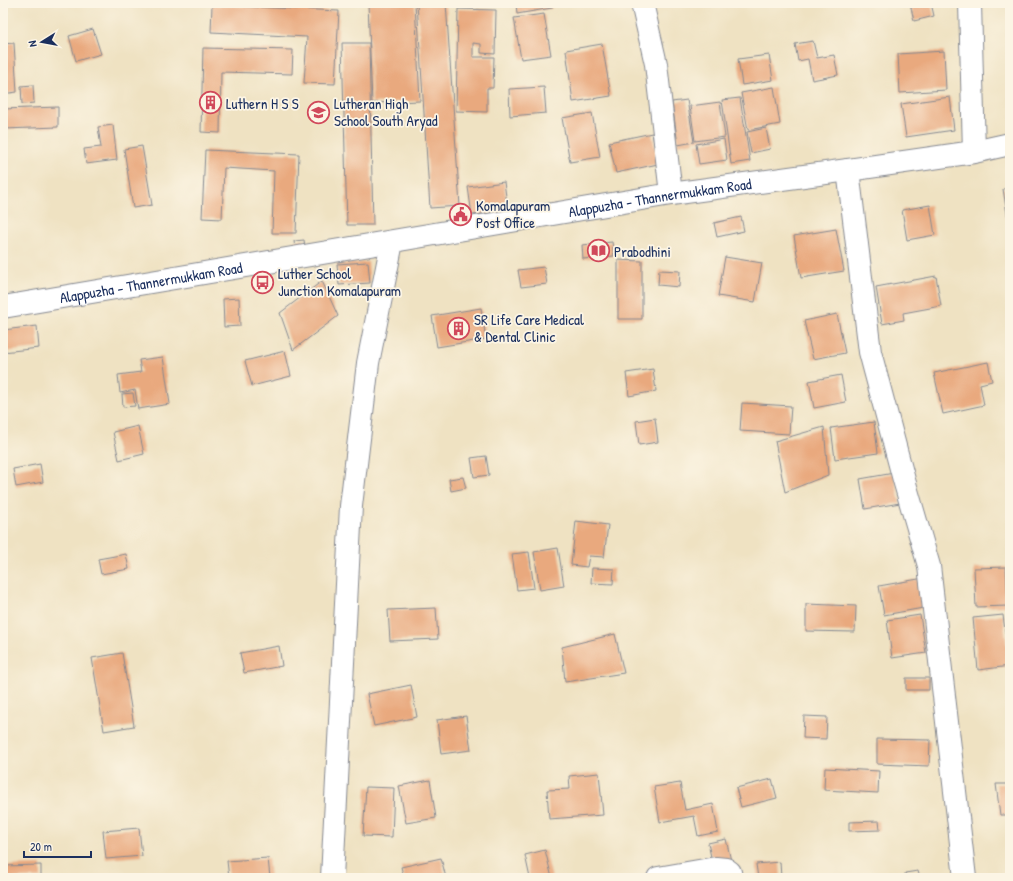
<svg xmlns="http://www.w3.org/2000/svg" width="1013" height="881" font-family="'Patrick Hand',sans-serif">
	<style>
		.building { fill: #e9a97e }
		.lines { fill: none; stroke-linecap: round; stroke-linejoin: round }
		.minor-casing { stroke: #858890; stroke-width: 24 }
		.primary-casing { stroke: #858890; stroke-width: 24 }
		.minor { stroke: #fff; stroke-width: 22 }
		.primary { stroke: #fff; stroke-width: 22 }
		.labels { text-anchor: middle; dominant-baseline: central; stroke-width: 3.5; stroke-linejoin: round; paint-order: stroke }
		.poi-label { font-size: 15px; fill: #1b2f5e; stroke: #fcf5e5; text-anchor: start }
		.street-label { font-size: 15px; fill: #1b2f5e; stroke: #fcf5e5 }
	</style>
	<rect width="100%" height="100%" fill="#fcf5e5"/>
	<filter id="ink" filterUnits="userSpaceOnUse"><feTurbulence type="fractalNoise" baseFrequency=".025" numOctaves="2"/><feDisplacementMap in="SourceGraphic" scale="8" xChannelSelector="R" yChannelSelector="G"/><feConvolveMatrix kernelMatrix="1 2 1 2 8 2 1 2 1" color-interpolation-filters="sRGB"/></filter>
	<filter id="wash" filterUnits="userSpaceOnUse"><feTurbulence type="fractalNoise" baseFrequency=".012" numOctaves="4" result="noise"/><feDisplacementMap in="SourceGraphic" scale="16" xChannelSelector="R" yChannelSelector="G"/><feGaussianBlur stdDeviation="0.9" result="paint"/><feColorMatrix in="noise" values="0 0 0 0 0 0 0 0 0 0 0 0 0 0 0 0 0 1.4 0 .05"/><feComposite in="paint" operator="in"/></filter>
	<g filter="url(#wash)">
		<rect width="100%" height="100%" fill="#efe2c2"/>
		<g id="blocks">
			<path class="building" d="M368,3h47l5,98 -48,2z
				M417,3h29l14,203 -30,2z
				M477,3h18v1l-18,3z
				M516,3h35l1,5 -35,6z
				M910,3h21l3,13 -20,5z
				M998,3h12v3l-12,-1z
				M212,5l127,6 -4,73 -31,-1 3,-46 -96,-5z
				M458,9l38,1 -1,44 -14,-1v-9l-8,-1v14h21l-1,31h-6v24l-31,-1z
				M544,14l7,41 -30,4 -7,-41z
				M93,29l8,25 -25,7 -7,-25z
				M813,41l4,17 17,-3 4,20 -26,5 -4,-21 -10,2 -3,-17z
				M14,43l3,49 -14,2v-50z
				M342,43h27l4,182h-26z
				M602,44l9,52 -38,6 -7,-52z
				M203,48l90,2 -1,24 -71,-2 -1,61 -19,-1z
				M944,51l2,39 -46,3 -2,-39z
				M769,55l4,25 -31,5 -4,-26z
				M33,85l1,18 -12,1 -1,-18z
				M544,87l2,26 -36,3 -1,-27z
				M774,87l6,37 -32,6 -7,-37z
				M950,97l4,33 -48,7 -5,-33z
				M740,98l10,63 -19,3 -9,-64z
				M687,100l7,42 -16,3 -6,-43z
				M720,102l5,35 -30,4 -5,-35z
				M58,107v20l-54,2 1,17h-2v-37z
				M592,113l8,44 -30,5 -8,-44z
				M113,125l4,35 -31,4 -2,-15 17,-2 -3,-20z
				M766,128l4,21 -19,4 -4,-21z
				M652,133l6,31 -42,9 -7,-31z
				M724,139l3,21 -28,4 -3,-20z
				M142,146l10,59 -19,3 -9,-59z
				M205,150l94,4 -3,79h-24l2,-62 -50,-3 -2,51 -20,-1z
				M504,182l4,29 -36,4 -4,-28z
				M1010,188v32h-2l-5,-31z
				M930,205l5,30 -28,5 -5,-30z
				M467,207l2,11 -16,3 -1,-12z
				M741,217l3,14 -27,6 -3,-14z
				M836,229l8,42 -43,7 -7,-42z
				M304,240l1,7 -10,2 -1,-8z
				M612,242l2,14 -31,3 -1,-14z
				M725,257l37,6 -7,39 -37,-6z
				M618,260l24,1v58h-24z
				M368,262l2,21 -31,2 -2,-21z
				M544,267l3,17 -26,3 -3,-17z
				M659,270l21,1 -1,16 -21,-2z
				M936,276l5,30 -38,7 1,7 -22,4 -6,-37z
				M322,281l16,35 -45,34 -13,-37z
				M239,298l1,28 -16,1 -1,-28z
				M481,308l5,31 -49,8 -5,-31z
				M837,314l8,39 -32,6 -9,-38z
				M37,326l2,22 -36,4v-22z
				M285,351l6,25 -39,10 -7,-25z
				M163,357l7,47 -32,5 -3,-19 -15,3 -2,-18 23,-3 -2,-12z
				M988,362l4,19 -12,3 4,21 -41,9 -9,-41z
				M653,369l3,22 -27,5 -3,-23z
				M841,375l5,27 -32,6 -5,-27z
				M133,393l2,13 -12,1 -1,-13z
				M742,403l49,3 -2,28 -49,-3z
				M655,418l3,24 -19,3 -3,-24z
				M874,422l4,31 -43,6 -4,-31z
				M138,426l6,28 -25,6 -6,-28z
				M824,427l4,48 -43,17 -10,-51z
				M486,456l3,19 -15,2 -3,-19z
				M40,464l3,18 -27,5 -3,-18z
				M894,473l6,30 -35,6 -5,-30z
				M463,477l3,11 -15,3 -2,-12z
				M576,521l32,4 -4,32 -15,-1 -2,11 -16,-2z
				M558,548l6,38 -24,4 -6,-38z
				M529,552l5,36 -17,2 -5,-36z
				M126,554l3,15 -28,5 -3,-15z
				M1006,567l2,39 -32,1 -2,-39z
				M592,568l22,1 -1,15 -22,-1z
				M924,578l5,29 -45,8 -5,-29z
				M806,604l50,2 -1,26 -49,-1z
				M436,608l2,31 -48,2 -2,-31z
				M920,615l6,38 -34,5 -5,-38z
				M1003,615l4,32 3,-1v20l-32,4 -5,-52z
				M615,634l9,39 -59,9 -3,-35z
				M279,646l3,20 -38,7 -4,-20z
				M122,653l12,73 -30,5 -12,-73z
				M906,678h23v12h-23z
				M411,685l6,32 -43,9 -7,-32z
				M466,716l5,34 -30,4 -4,-34z
				M804,716l23,1 -1,22 -23,-1z
				M877,739l53,1 -1,26 -52,-2z
				M825,768l54,3 -1,22 -54,-3z
				M599,773l4,42 -54,4 -2,-29 23,-1 -1,-13z
				M772,779l5,19 -36,9 -5,-19z
				M430,780l6,38 -30,5 -7,-37z
				M680,783l5,27 28,-6 5,28 -20,4 -4,-20 -34,6 -6,-35z
				M996,784h14v31h-10z
				M366,787l28,1 -2,49 -29,-1z
				M879,821l1,9 -31,1v-9z
				M139,828l3,28 -36,3 -3,-28z
				M726,839l5,22 -18,5 -5,-23z
				M545,850l7,28h-22l-5,-23z
				M268,858l2,20h-41l-2,-17z
				M441,858l5,20h-42l-3,-11z
				M780,862l1,16h-23l-2,-14z
				M41,865v13h-38v-12z
				M918,871l2,7h-14l-1,-5z"/>
		</g>
	</g>
	<g filter="url(#ink)">
		<use href="#blocks" fill-opacity="0" stroke="#858890" stroke-width="1"/>
		<g class="lines">
			<defs>
				<path id="minor" d="M642,3l14,61 15,130
					M970,3l4,149
					M848,170l22,182 34,128 25,86 36,312
					M332,878l19,-372 17,-143 24,-121
					M658,878l58,-10 10,1 4,3 1,6"/>
				<g id="primary">
					<path id="s1" d="M3,307l668,-113 177,-24 126,-18 36,-8"/>
				</g>
			</defs>
			<use href="#minor" class="minor-casing"/>
			<use href="#primary" class="primary-casing"/>
			<use href="#minor" class="minor"/>
			<use href="#primary" class="primary"/>
		</g>
	</g>
	<defs>
		<symbol id="building-ring" viewBox="-11 -11 22 22"><circle r="9.5" fill="#fcf5e5" stroke="#d1495b" stroke-width="1.5"/><path d="M-4-6H4V6H1V3H-1V6H-4ZM-2.5-4.3h1.7v1.8h-1.7ZM.8-4.3h1.7v1.8H.8ZM-2.5-1h1.7V.8h-1.7ZM.8-1h1.7V.8H.8Z" fill="#d1495b"/></symbol>
		<symbol id="school-ring" viewBox="-11 -11 22 22"><circle r="9.5" fill="#fcf5e5" stroke="#d1495b" stroke-width="1.5"/><path d="M0-5L7-2L0 1L-7-2ZM-4 1L0 2.5L4 1V4Q0 6-4 4Z" fill="#d1495b"/></symbol>
		<symbol id="civic-ring" viewBox="-11 -11 22 22"><circle r="9.5" fill="#fcf5e5" stroke="#d1495b" stroke-width="1.5"/><path d="M-.6-6.5H3V-4.5H.6V-3L4-1V1h2V6H-6V1h2V-1L-.6-3ZM-1.2 2.5V6h2.4V2.5Z" fill="#d1495b"/></symbol>
		<symbol id="library-ring" viewBox="-11 -11 22 22"><circle r="9.5" fill="#fcf5e5" stroke="#d1495b" stroke-width="1.5"/><path d="M-6-4Q-3-5.5-.7-3.5V5Q-3 3-6 4ZM6-4Q3-5.5 .7-3.5V5Q3 3 6 4Z" fill="#d1495b"/></symbol>
		<symbol id="bus-ring" viewBox="-11 -11 22 22"><circle r="9.5" fill="#fcf5e5" stroke="#d1495b" stroke-width="1.5"/><path d="M-5-6H5V4H4V6H2V4H-2V6H-4V4H-5ZM-3.5-4V0h7V-4ZM-3.5 1.2v1.5H-2V1.2ZM2 1.2v1.5H3.5V1.2Z" fill="#d1495b"/></symbol>
	</defs>
	<g fill-rule="evenodd">
		<use href="#building-ring" x="198" y="90" width="25" height="25"/>
		<use href="#school-ring" x="306" y="100" width="25" height="25"/>
		<use href="#civic-ring" x="448" y="202" width="25" height="25"/>
		<use href="#library-ring" x="586" y="238" width="25" height="25"/>
		<use href="#bus-ring" x="250" y="270" width="25" height="25"/>
		<use href="#building-ring" x="446" y="316" width="25" height="25"/>
	</g>
	<g class="labels">
		<g class="poi-label">
			<text x="226" y="103">Luthern H S S</text>
			<text x="334" y="103">Lutheran High<tspan x="334" dy="17">School South Aryad</tspan></text>
			<text x="476" y="205">Komalapuram<tspan x="476" dy="17">Post Office</tspan></text>
			<text x="614" y="251">Prabodhini</text>
			<text x="278" y="273">Luther School<tspan x="278" dy="17">Junction Komalapuram</tspan></text>
			<text x="474" y="319">SR Life Care Medical<tspan x="474" dy="17">&amp; Dental Clinic</tspan></text>
		</g>
		<g class="street-label">
			<text stroke="none"><textPath href="#s1" startOffset="666">Alappuzha - Thannermukkam Road</textPath></text>
			<text stroke="none"><textPath href="#s1" startOffset="150">Alappuzha - Thannermukkam Road</textPath></text>
		</g>
	</g>
	<rect width="1013" height="881" fill="none" stroke="#fcf5e5" stroke-width="16"/>
	<g transform="translate(42 42) rotate(259)" stroke="#fcf5e5" stroke-width="3" paint-order="stroke">
	<path d="M0-3L7 15L0 10L-7 15Z" fill="#1b2f5e"/>
	<text y="-6" font-size="11" font-weight="bold" text-anchor="middle" fill="#1b2f5e">N</text>
	</g>
	<path d="M24 851v6h67v-6" fill="none" stroke="#1b2f5e" stroke-width="2"/>
	<text x="30" y="851" font-size="12" fill="#1b2f5e" stroke="#fcf5e5" stroke-width="3" paint-order="stroke">20 m</text>
</svg>
